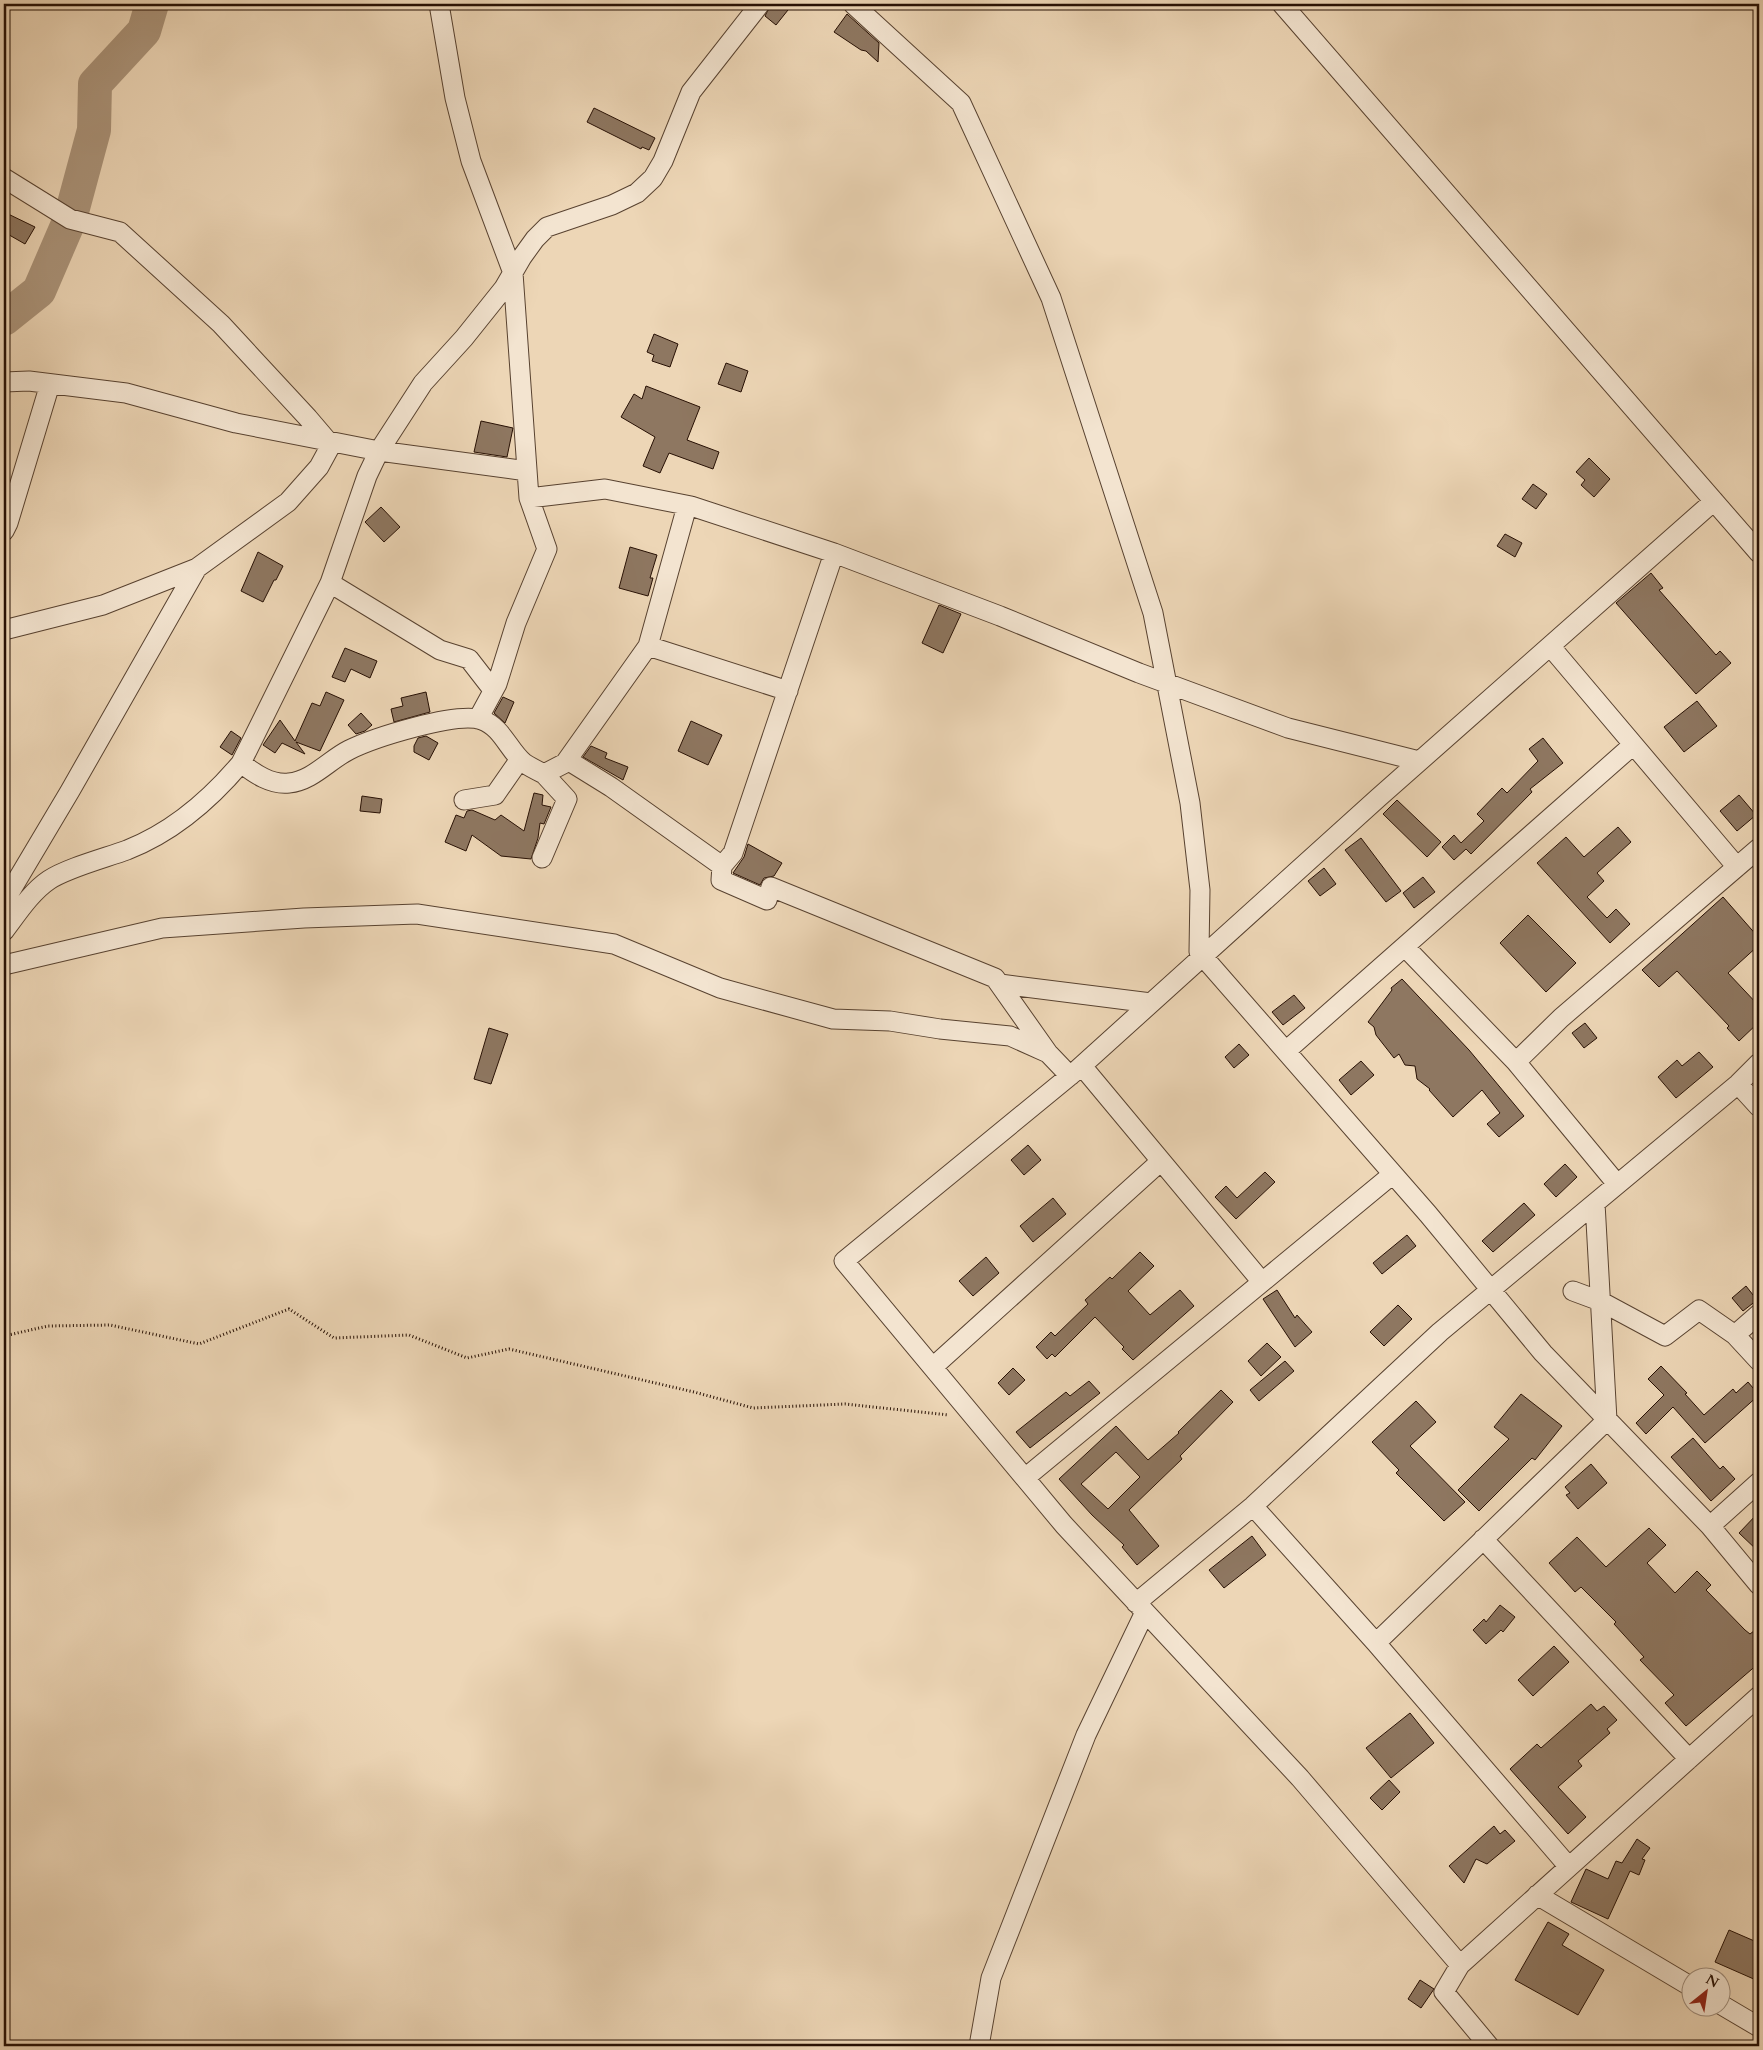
<svg xmlns="http://www.w3.org/2000/svg" width="1763" height="2050" font-family="Cardo,serif">
	<style>
		.lines { fill: none; stroke-linecap: round; stroke-linejoin: round }
		.river { stroke: #aa9379; stroke-width: 34 }
		.building { fill: #8e7761; stroke: #271004; fill-rule: evenodd }
		.minor-casing { stroke: #584230; stroke-width: 21 }
		.path { stroke: #271004; stroke-width: 3; stroke-dasharray: 1 2.5; stroke-linecap: butt }
		.minor { stroke: #f3e4d0; stroke-width: 19 }
	</style>
	<rect width="100%" height="100%" fill="#edd6b6"/>
	<filter id="stains"><feTurbulence type="fractalNoise" baseFrequency=".004" numOctaves="4"/><feColorMatrix values="0 0 0 0 .2 0 0 0 0 .09 0 0 0 0 .02 0 0 0 .5 -.17"/></filter>
	<radialGradient id="worn" r=".72"><stop offset=".6" stop-color="#630" stop-opacity="0"/><stop offset="1" stop-color="#630" stop-opacity=".3"/></radialGradient>
	<g class="lines">
		<path class="river" d="M4,319l35,-28 31,-72 24,-89 1,-46 49,-53 8,-27"/>
	</g>
	<path class="building" d="M771,4h9l8,6 -12,15 -11,-9z
		M847,14l32,29 -1,19 -12,-11 -5,-1 -27,-18z
		M594,108l61,30 -6,12 -7,-3 -1,2 -54,-27z
		M4,212l31,15 -10,17 -21,-12z
		M654,334l24,10 -8,23 -18,-6 2,-6 -7,-3z
		M726,363l22,8 -7,21 -23,-8z
		M646,386l54,21 -13,33 32,12 -6,17 -44,-16 -9,20 -17,-7 12,-29 -34,-20 13,-23 8,5z
		M481,421l32,7 -6,29 -33,-5z
		M1589,458l21,21 -16,18 -13,-12 4,-5 -9,-8z
		M1533,484l14,10 -11,15 -14,-10z
		M381,507l19,20 -16,15 -19,-20z
		M1505,534l17,9 -7,14 -18,-11z
		M630,547l27,8 -7,23h3l-5,18 -29,-8z
		M258,552l25,14 -7,14h-2l-11,22 -22,-11z
		M1651,573l12,15 -4,2 57,65 4,-4 11,12 -35,31 -80,-91z
		M939,605l22,9 -18,39 -21,-10z
		M345,648l32,13 -7,17 -19,-9 -6,13 -13,-5z
		M326,692l18,8 -24,51 -24,-9 9,12 -23,-11 -7,10 -12,-8 17,-25 15,21 17,-38 8,3z
		M426,692l4,20 -36,10 -3,-13 12,-3 -2,-8z
		M503,697l11,5 -9,21 -11,-10z
		M1697,701l20,25 -33,26 -20,-25z
		M361,713l11,12 -7,6 -9,3 -8,-9z
		M691,721l31,14 -14,30 -30,-14z
		M231,731l10,7 -9,17 -12,-8z
		M426,736l12,7 -9,17 -15,-8v-6l4,-8z
		M1543,738l20,25 -33,26 2,3 -61,62 -5,-5 -12,11 -12,-13 12,-12 7,8 23,-22 -7,-7 25,-26 5,5 31,-32 -9,-12z
		M591,746l16,7 -2,5 23,9 -5,13 -40,-23z
		M534,793l9,2 -1,10 9,2 -7,17 -4,-1 -2,15 -7,21 -30,-3 -29,-21 -6,16 -21,-9 11,-27 8,3 3,-7 5,-1 23,10 6,-5 23,16z
		M1739,795l17,20 -19,16 -17,-20z
		M362,796l20,3 -2,14 -20,-2z
		M1397,800l44,42 -14,15 -44,-43z
		M1618,827l13,15 -34,31 7,8 -17,16 20,21 9,-9 14,15 -20,19 -73,-80 29,-26 18,20z
		M1361,838l40,53 -15,11 -41,-52z
		M748,844l34,19 -8,13 -10,2 -4,7 -27,-12 11,-16z
		M1324,868l12,16 -16,12 -12,-15z
		M1423,877l12,15 -21,16 -11,-15z
		M1723,897l36,41v7l-31,28 31,33v16l-20,19 -12,-13 2,-2 -52,-55 -18,16 -17,-17z
		M1528,915l48,48 -30,29 -46,-49z
		M1402,979l67,71 55,66 -25,21 -12,-13 13,-11 -18,-23 -29,27 -24,-27 1,-1 -13,-10 -2,-13 -10,-1 -6,-11 -5,4 -18,-23 -2,-8 -6,-5 24,-32 -1,-2z
		M1294,995l11,13 -22,17 -11,-13z
		M1585,1023l12,15 -13,10 -12,-15z
		M489,1028l19,6 -17,50 -17,-5z
		M1239,1044l10,11 -15,13 -9,-11z
		M1699,1052l14,15 -37,31 -18,-21 19,-17 5,6z
		M1361,1061l13,14 -23,20 -12,-15z
		M1028,1145l13,15 -17,15 -13,-15z
		M1565,1164l12,13 -21,20 -12,-13z
		M1265,1172l10,10 -39,37 -21,-22 11,-11 11,12z
		M1053,1198l13,16 -33,28 -13,-16z
		M1524,1203l11,12 -42,37 -11,-11z
		M1407,1235l9,11 -34,28 -9,-11z
		M1140,1252l14,14 -26,25 22,24 30,-25 14,16 -61,54 -11,-11 2,-2 -29,-30 -40,40 -3,-3 -5,5 -11,-12 15,-15 4,4 33,-32 -3,-4 25,-23 2,2z
		M986,1257l13,16 -26,23 -14,-15z
		M1746,1286l11,14 -14,11 -11,-13z
		M1277,1290l18,28 2,-3 15,17 -17,15 -32,-48z
		M1398,1305l14,14 -28,27 -14,-14z
		M1267,1343l14,14 -20,19 -13,-15z
		M1285,1361l9,10 -35,30 -9,-11z
		M1661,1366l26,27 -2,1 19,21 29,-26 3,4 12,-11 11,13 -54,48 -32,-36 -27,27 -10,-11 28,-28 -16,-16z
		M1013,1368l12,12 -16,15 -11,-12z
		M1089,1381l11,12 -70,55 -14,-16 50,-40 4,4z
		M1221,1390l12,12 -53,54 2,3 -53,51 30,36 -22,19 -15,-18 2,-2 -32,-30 -33,-36 57,-53 32,34 31,-27 -1,-1zM1116,1452l24,25 -32,32 -27,-25z
		M1521,1394l41,32 -27,34 -3,-2 -53,53 -21,-21 51,-51 -15,-12z
		M1416,1401l20,21 -26,24 55,56 -21,19 -48,-48 3,-3 -27,-28z
		M1693,1438l27,31 3,-3 12,13 -24,22 -40,-44z
		M1591,1464l16,19 -29,26 -12,-14 4,-2 -5,-6z
		M1759,1512v40l-20,-19z
		M1649,1528l17,17 -19,18 28,30 22,-22 14,14 -5,5 39,40 5,4 9,-7v36l-73,63 -21,-23 9,-8 -34,-35 4,-3 -30,-33 2,-2 -35,-35 -6,5 -26,-29 28,-26 29,30z
		M1252,1536l14,19 -42,33 -15,-18z
		M1500,1605l15,12 -12,15 -2,-2 -15,14 -13,-14 11,-11 2,3z
		M1554,1646l15,16 -36,34 -15,-16z
		M1591,1704l6,7 7,-5 13,14 -10,9 3,4 -32,28 4,5 -24,21 28,30 -18,17 -58,-65 27,-25 4,4z
		M1410,1713l24,30 -43,35 -25,-30z
		M1389,1780l11,12 -18,18 -12,-12z
		M1494,1826l6,8 5,-4 10,11 -28,23 -11,-5 -12,24 -15,-17z
		M1637,1839l13,9 -8,11 3,1 -6,15 -9,-4 -22,48 -37,-17 15,-33 22,10 8,-18 6,2z
		M1548,1922l21,12 -7,11 42,25 -26,45 -63,-35z
		M1729,1930l30,13v29l-3,8 -41,-18z
		M1420,1980l14,9 -13,19 -13,-9z"/>
	<g class="lines">
		<defs>
			<path id="minor" d="M439,4l16,94 16,63 42,112 16,225 18,51 -31,74 -19,61 -19,35
				M853,4l108,99 90,195 102,315 37,190 10,87 -1,62 229,262 115,139 167,173 49,59
				M1282,4l477,549
				M4,178l66,41 50,13 101,92 87,94 23,27 -12,22 -31,35 -91,66 -94,37 -99,25
				M4,382l25,-1 97,12 110,30 143,28 148,20
				M529,498l76,-9 86,17 143,47 166,63 139,57 149,55 131,33
				M4,531l4,-8 42,-139
				M330,583l110,67 29,9 24,31
				M648,646l140,45
				M1550,646l187,221
				M241,763c14,11 30,22 48,20 23,-2 40,-23 60,-33 24,-12 108,-39 133,-30 20,7 27,31 42,43 6,4 14,8 20,11l25,-13 42,26 111,79 -1,14 46,20 4,-13 224,91 53,75
				M565,763l83,-117 39,-140
				M464,800l31,-5 25,-36
				M542,858l25,-59 -23,-25
				M722,866l11,-13 101,-300
				M4,902l66,-111 127,-223
				M4,931c13,-17 27,-39 45,-51 18,-12 56,-22 78,-30 46,-18 82,-49 114,-87l89,-180 37,-107 12,-25 44,-68 41,-45 40,-50 18,-31 13,-18 12,-12 65,-22 25,-12 16,-15 10,-17 28,-69 69,-88
				M1405,947l111,115
				M4,965l158,-37 142,-10 113,-4 197,30 106,44 113,31 57,2 50,8 70,7 38,17 22,23
				M1000,984l151,19
				M1286,1051l347,-306
				M1082,1066l180,216
				M1738,1084l21,23
				M1617,1184l-101,-122 45,-44 198,-170
				M1573,1291l27,10 65,35 34,-26 36,25
				M1759,1314l-24,21 24,26
				M933,1367l228,-206
				M1025,1478l368,-304
				M1253,1506l123,137 193,224
				M1710,1526l49,-44
				M1483,1539l206,220
				M1136,1603l117,-97 187,-174 298,-248 21,-21
				M1376,1643l231,-223 -12,-217
				M1537,1895l153,91
				M1460,1965l-160,-187 -236,-253 -220,-264 233,-191 301,-272 336,-297
				M1720,2004l39,23
				M979,2046l12,-68 95,-243 59,-123
				M1489,2046l-45,-54 16,-27 299,-269"/>
		</defs>
		<use href="#minor" class="minor-casing"/>
		<path class="path" d="M4,1336l44,-10 62,-1 89,19 90,-35 45,29 75,-3 58,23 42,-9 185,43 59,16 92,-4 104,11"/>
		<use href="#minor" class="minor"/>
	</g>
	<rect width="1763" height="2050" fill="none" stroke="#edd6b6" stroke-width="20"/>
	<rect x="5" y="5" width="1753" height="2040" fill="none" stroke="#271004" stroke-width="2.5"/>
	<rect x="10" y="10" width="1743" height="2030" fill="none" stroke="#271004"/>
	<g transform="translate(1706 1992) rotate(30)"><circle r="24" fill="#f3e4d0" stroke="#a18f7e"/>
	<path d="M0-4L9 19L0 12L-9 19Z" fill="#8f2418"/>
	<text y="-8" font-size="14" font-weight="bold" text-anchor="middle" fill="#271004">N</text>
	</g>
	<rect width="100%" height="100%" filter="url(#stains)"/>
	<rect width="100%" height="100%" fill="url(#worn)"/>
</svg>
